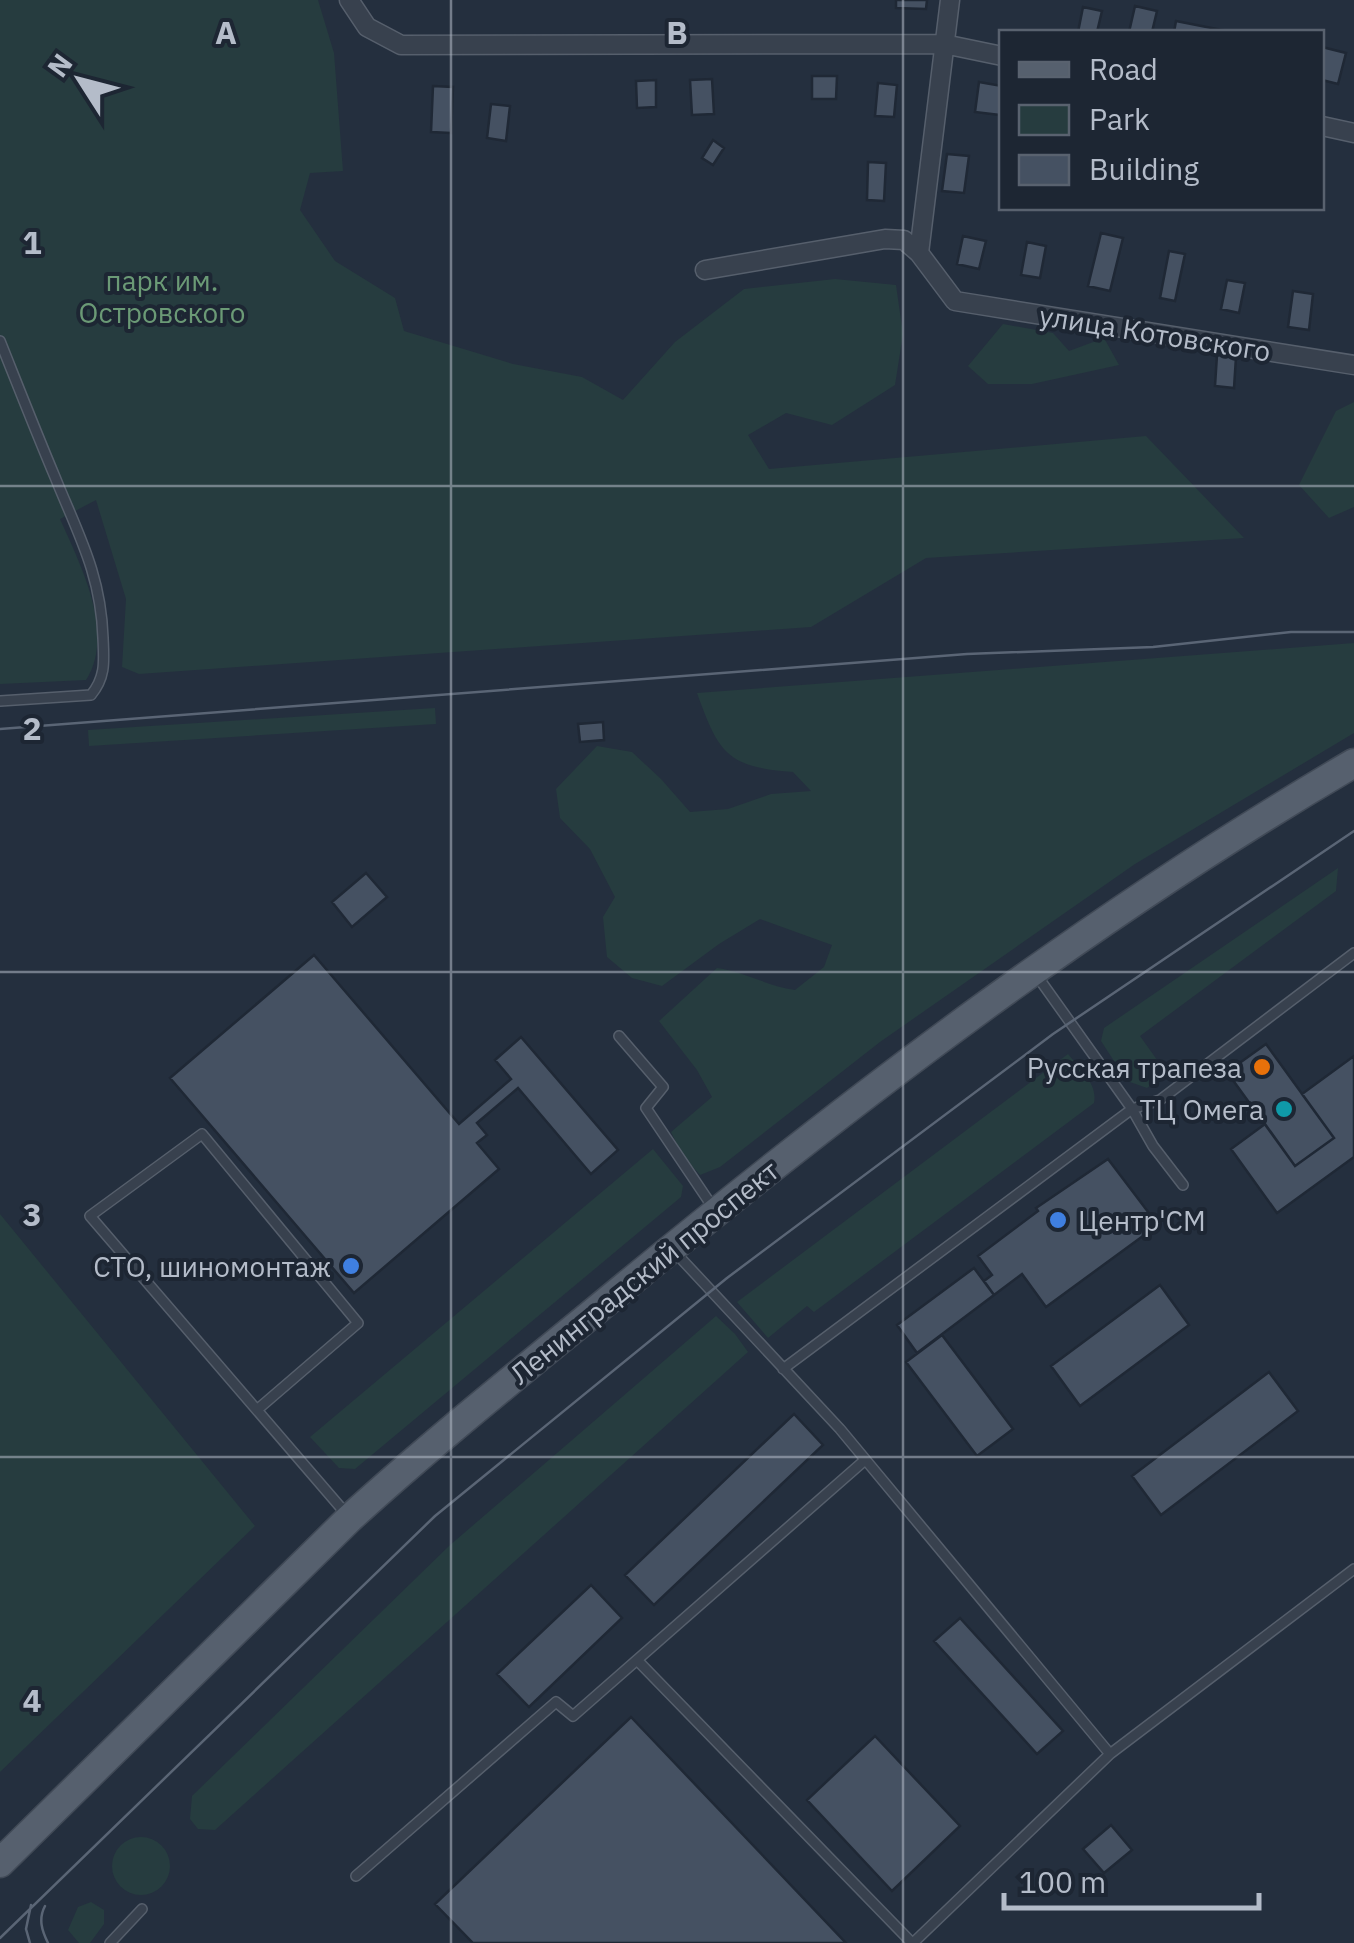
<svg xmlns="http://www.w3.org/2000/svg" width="1354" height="1943" font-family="'IBM Plex Sans',sans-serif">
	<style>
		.green { fill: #263c3f }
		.building { fill: #455162; stroke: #1f2835; stroke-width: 2.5 }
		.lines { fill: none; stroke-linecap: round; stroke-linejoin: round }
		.service-casing { stroke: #565f6c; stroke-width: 12 }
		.minor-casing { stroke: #565f6c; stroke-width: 21 }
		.primary-casing { stroke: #414a57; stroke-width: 31 }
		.service { stroke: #38414e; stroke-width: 9 }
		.minor { stroke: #38414e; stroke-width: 18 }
		.primary { stroke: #56606e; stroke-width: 28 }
		.tram { stroke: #5a6575; stroke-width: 2.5 }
		.grid { fill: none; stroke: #b4bcc9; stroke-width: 2.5; stroke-opacity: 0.55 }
		.food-dot { fill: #e8710a; stroke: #1d2633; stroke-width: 4 }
		.culture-dot { fill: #0f9aa8; stroke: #1d2633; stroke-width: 4 }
		.shop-dot { fill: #3f7fe0; stroke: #1d2633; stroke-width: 4 }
		.labels { text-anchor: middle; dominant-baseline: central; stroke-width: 8; stroke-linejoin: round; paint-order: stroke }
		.park-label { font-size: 28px; fill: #6b9a76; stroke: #1d2633 }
		.street-label { font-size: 28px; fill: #b4bcc9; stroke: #1d2633 }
		.poi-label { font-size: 28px; fill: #b4bcc9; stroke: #1d2633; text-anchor: end }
		.grid-label { font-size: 32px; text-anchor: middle; font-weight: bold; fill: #b4bcc9; stroke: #1d2633; stroke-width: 8; stroke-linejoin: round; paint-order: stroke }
	</style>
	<rect width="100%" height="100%" fill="#242f3e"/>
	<path class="green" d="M0,0h318l16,53 9,118 -33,2 -10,37 35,51 60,37 9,33 109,33 69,13 41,23 52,-58 69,-53 91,-10 61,6 7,49 -8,51 -63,40 -46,-12 -38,22 21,34 377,-33 98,102 -318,20 -115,69 -672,47 -17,-7 4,-68 -30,-99 -36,19c20,45 56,114 26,161l-86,4z
		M1003,324l50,9 16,18 35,-13 15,27 -87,19h-44l-20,-18z
		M1354,402v105l-25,11 -30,-33 37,-74z
		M1354,643v90l-219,131 -255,178 -160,125 -20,8 -17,-19 -12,-24 41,-35 -15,-27 -38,-49 58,-53c28,4 50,18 78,22l29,-23 8,-22 -72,-26 -41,25 -57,42 -30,-8 -25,-21 -4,-40 12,-20 -25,-48 -30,-31 -4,-29 41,-43 35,6 29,27 29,33 38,-3 43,-15 40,-3 -18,-19c-66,-5 -74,-18 -96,-79z
		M435,708l1,16 -347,22 -1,-16z
		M1338,868l-2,23 -196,145 20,28 -5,18 -8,6 -20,-7 -26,-40 3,-13z
		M1068,1054c12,15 30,30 26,49l-280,209 -7,-6 -39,32 -31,-36z
		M653,1149l30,37 -2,11 -326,272 -16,-1 -29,-31z
		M0,1214l255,312 -255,246z
		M716,1316l19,18 13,18 -533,478 -17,-1 -8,-10 2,-23 257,-250z
		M112 1866a29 29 0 1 1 58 0a29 29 0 1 1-58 0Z
		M91,1902l13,8v14l-14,19h-11l-11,-13 10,-23z"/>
	<path class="building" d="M896,0h31l-1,9 -30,-1z
		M1135,6l22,5 -5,21h-23z
		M1083,7l19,4 -5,21h-19z
		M1176,21l56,11h-58z
		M1322,47l24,6 -8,31 -16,-4z
		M812,76h25l-1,23h-24z
		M712,79l2,35 -22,1 -2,-35z
		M656,80v27l-19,1 -1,-27z
		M979,82l23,4 -2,29 -25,-3z
		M878,83l19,2 -3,32 -19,-1z
		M433,86l20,1 -2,46 -20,-1z
		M491,104l19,2 -4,35 -19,-3z
		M713,140l11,8 -11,17 -11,-7z
		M947,154l22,2 -5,37 -22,-2z
		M868,162l18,1 -2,38 -17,-1z
		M1101,233l22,5 -13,53 -22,-5z
		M963,236l23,5 -7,28 -22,-5z
		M1027,242l19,4 -6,32 -19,-3z
		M1169,251l16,3 -10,47 -15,-3z
		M1227,280l18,3 -6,30 -18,-4z
		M1293,291l20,3 -4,36 -21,-3z
		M1217,355l19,2 -2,31 -19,-2z
		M603,722l1,18 -24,2 -2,-18z
		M366,873l21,24 -35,30 -20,-25z
		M314,955l145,169 52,-45 -16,-19 26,-23 97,113 -27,24 -73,-86 -41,35 10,12 -10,8 22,26 -145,124 -184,-215z
		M1266,1044l68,94 -39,28 -68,-94z
		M1354,1056v101l-77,56 -46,-64 34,-25 30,42 39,-28 -32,-44z
		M1108,1159l50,66 -112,82 -24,-33 -28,21 -10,-14 8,-6 -14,-19 60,-45 -2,-3z
		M974,1268l20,27 -77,58 -20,-28z
		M1160,1285l29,40 -109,81 -29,-40z
		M942,1335l71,94 -36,27 -71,-94z
		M1269,1372l29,39 -137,104 -29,-39z
		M794,1414l29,31 -169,160 -29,-30z
		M591,1585l31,33 -93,89 -32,-33z
		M960,1618l103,113 -26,23 -103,-113z
		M631,1717l215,226h-373l-38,-39z
		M875,1736l85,90 -68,65 -85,-91z
		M1111,1825l21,25 -28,23 -21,-24z"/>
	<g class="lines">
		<defs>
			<path id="service" d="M0,341c18,45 36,91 55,136 23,57 46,97 48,161 1,23 3,39 -12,57l-91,6
				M619,1036l44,51 -17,21 68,101
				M1183,1185l-30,-39 -21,-37 28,-9 194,-147
				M673,1250l167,179 270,325 244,-185
				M783,1369l349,-260 -97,-136
				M258,1409l100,-86 -156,-189 -112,82 258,300
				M637,1660l275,283
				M356,1876l200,-174 17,14 292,-256
				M110,1943l32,-34
				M913,1943l197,-189"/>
			<path id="minor" d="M349,0l18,27 34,18 543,-1 58,12
				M950,0l-31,253 36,48 399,64
				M1322,126l32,7
				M705,270l180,-31 19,1 15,13"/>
			<path id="primary" d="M0,1863l350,-345c90,-82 185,-157 278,-234 231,-190 468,-370 726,-521"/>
		</defs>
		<use href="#service" class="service-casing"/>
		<use href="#minor" class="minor-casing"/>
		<use href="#primary" class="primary-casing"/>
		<use href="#service" class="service"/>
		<use href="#minor" class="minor"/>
		<use href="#primary" class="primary"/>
		<path class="tram" d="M0,729l967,-75 186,-7 138,-15h63
			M45,1906c-7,13 -3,25 3,37
			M0,1938l435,-422 292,-238 326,-244 301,-203
			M30,1943l-4,-14 5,-24"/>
	</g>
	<path class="grid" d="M451,0v1943M903,0v1943M0,486h1354M0,972h1354M0,1457h1354"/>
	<circle class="food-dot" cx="1262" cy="1067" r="10"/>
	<circle class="culture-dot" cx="1284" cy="1109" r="10"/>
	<g class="shop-dot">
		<circle cx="1058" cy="1220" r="10"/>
		<circle cx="351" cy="1266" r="10"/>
	</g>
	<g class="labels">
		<g class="park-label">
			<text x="162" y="280">парк им.<tspan x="162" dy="32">Островского</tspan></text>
		</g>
		<g class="street-label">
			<text transform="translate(1155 333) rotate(9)">улица Котовского</text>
			<text transform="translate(644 1272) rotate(-39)">Ленинградский проспект</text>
		</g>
		<g class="poi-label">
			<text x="1242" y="1067">Русская трапеза</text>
			<text x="1264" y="1109">ТЦ Омега</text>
			<text x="1078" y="1220" text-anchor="start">Центр'СМ</text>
			<text x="331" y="1266">СТО, шиномонтаж</text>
		</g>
	</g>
	<g class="grid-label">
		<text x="226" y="44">A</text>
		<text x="677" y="44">B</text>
		<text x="32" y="254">1</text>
		<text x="32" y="740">2</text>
		<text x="32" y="1226">3</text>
		<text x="32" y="1712">4</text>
	</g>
	<rect x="999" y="30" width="325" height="180" fill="#1d2633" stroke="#59626f" stroke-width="2.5"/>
	<rect x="1019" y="62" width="50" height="15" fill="#56606e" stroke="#59626f" stroke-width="2.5"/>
	<text x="1089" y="80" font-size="30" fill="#b4bcc9">Road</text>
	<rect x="1019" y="105" width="50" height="30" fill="#263c3f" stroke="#59626f" stroke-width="2.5"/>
	<text x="1089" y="130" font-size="30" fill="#b4bcc9">Park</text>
	<rect x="1019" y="155" width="50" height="30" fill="#455162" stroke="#59626f" stroke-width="2.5"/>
	<text x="1089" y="180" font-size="30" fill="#b4bcc9">Building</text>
	<g transform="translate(80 80) rotate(306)" stroke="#1d2633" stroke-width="8" paint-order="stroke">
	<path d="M0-8L18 38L0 25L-18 38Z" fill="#b4bcc9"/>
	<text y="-15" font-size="28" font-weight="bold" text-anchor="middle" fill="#b4bcc9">N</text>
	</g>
	<path d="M1004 1893v15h255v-15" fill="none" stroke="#b4bcc9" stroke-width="5"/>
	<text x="1019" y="1893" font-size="30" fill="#b4bcc9" stroke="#1d2633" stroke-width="8" paint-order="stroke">100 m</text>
</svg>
